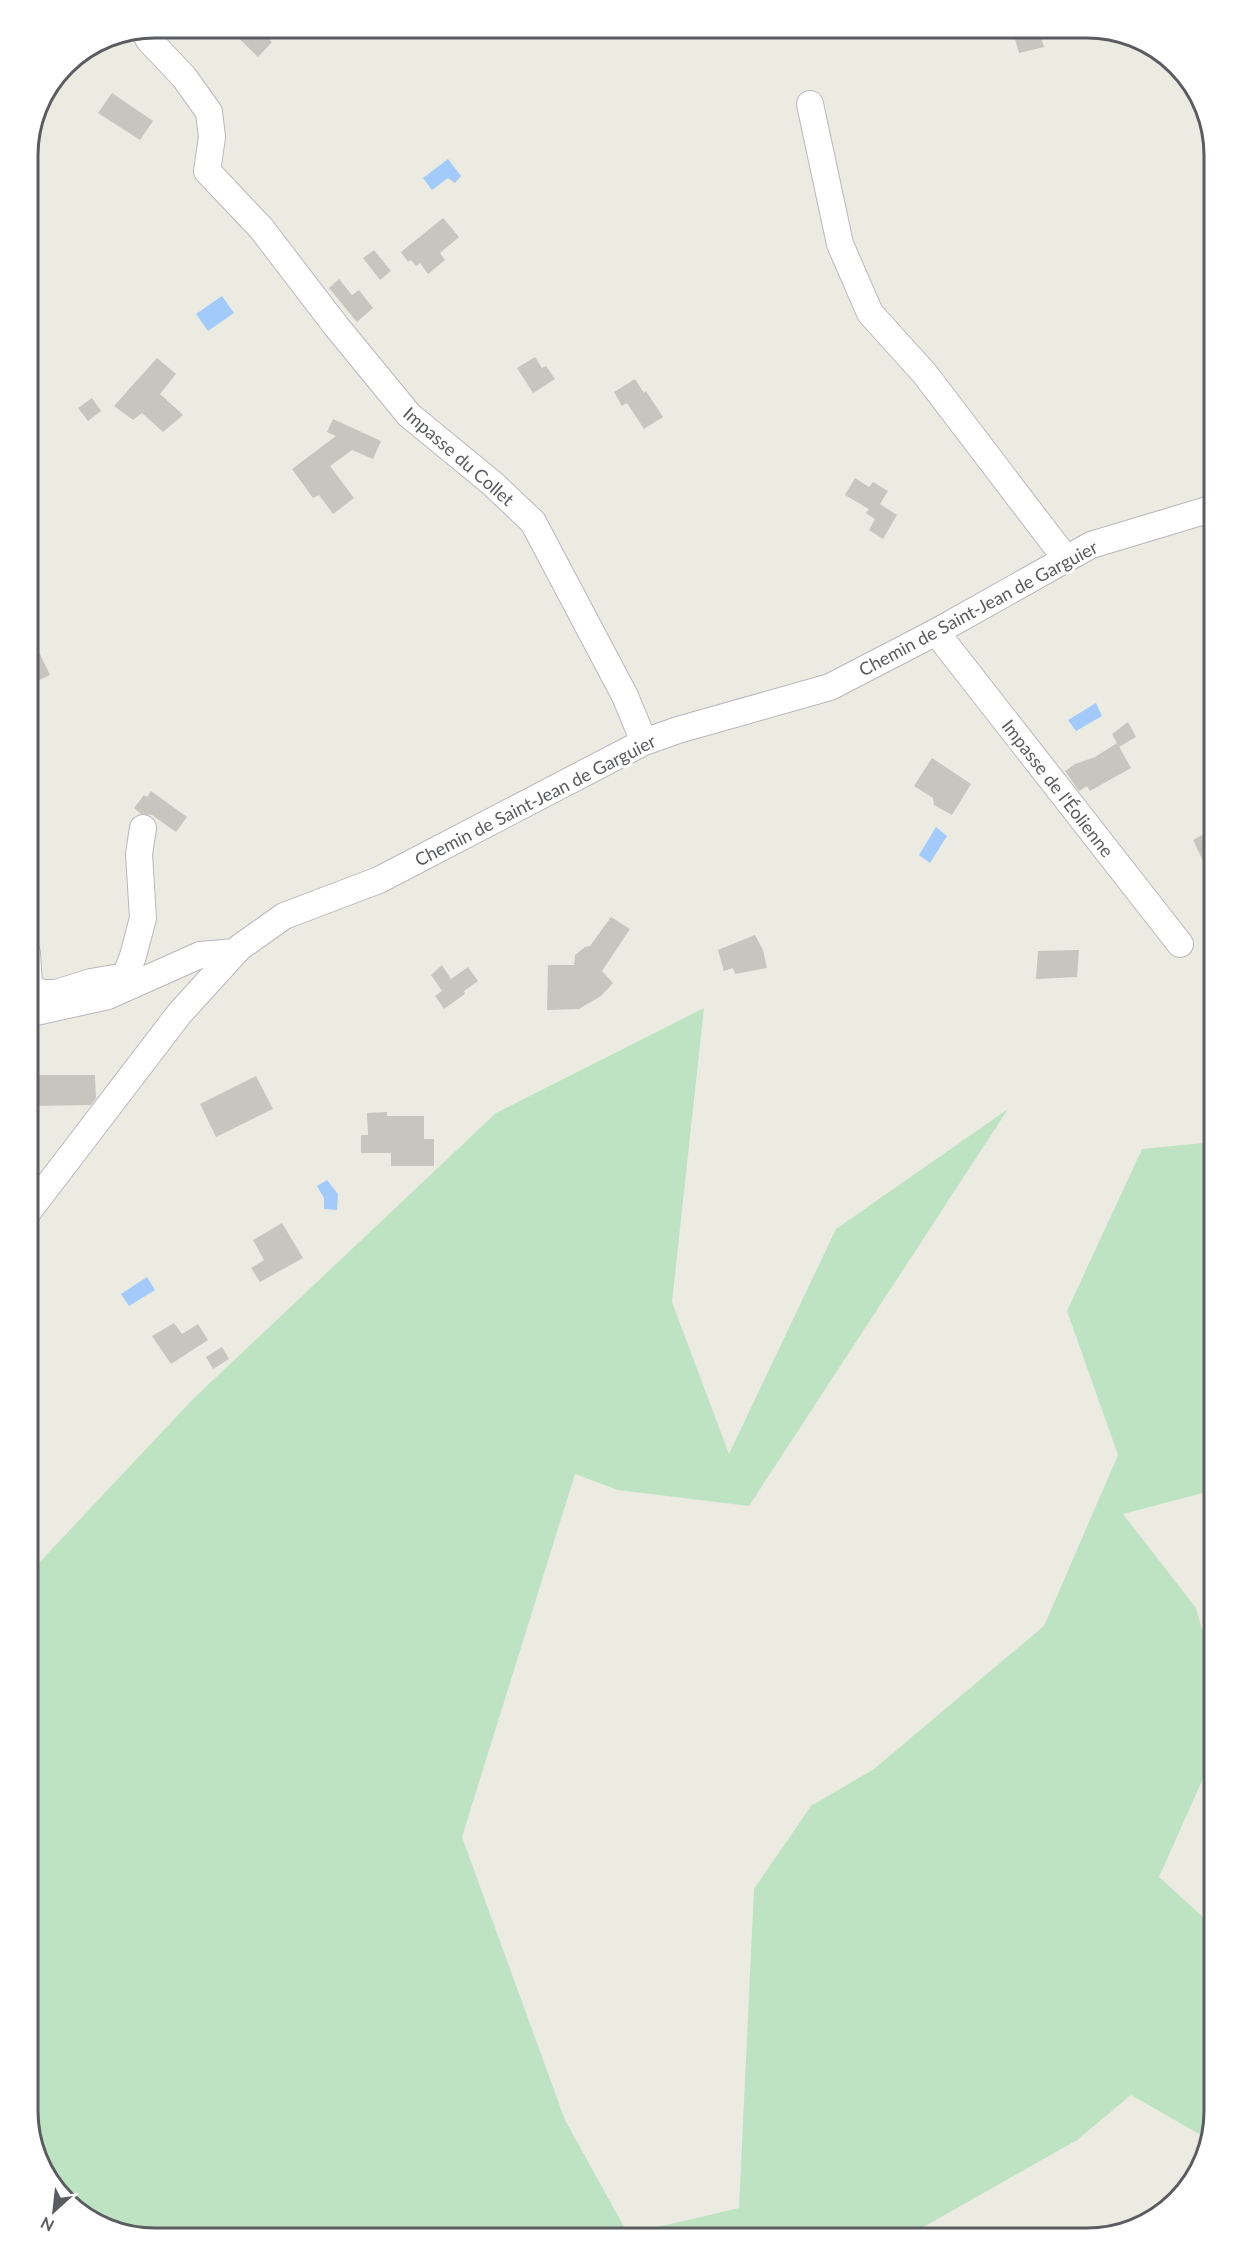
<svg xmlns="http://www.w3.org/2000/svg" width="1241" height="2265" font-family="Lato,sans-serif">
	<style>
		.green { fill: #bee3c2 }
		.water { fill: #a2cbfb }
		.building { fill: #c8c5be }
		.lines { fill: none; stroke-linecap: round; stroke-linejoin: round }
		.minor-casing { stroke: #b7b8bd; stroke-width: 28 }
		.minor { stroke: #fff; stroke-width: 26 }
		.labels { text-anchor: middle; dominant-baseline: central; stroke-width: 6; stroke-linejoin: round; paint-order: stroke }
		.street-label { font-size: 18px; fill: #5a5c61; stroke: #fff }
		.rim { fill: none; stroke: #5a5c61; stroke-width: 3 }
	</style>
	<rect width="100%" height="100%" fill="#ecebe1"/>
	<path class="green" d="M704,1008l-32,294 57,152 107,-225 172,-120 -259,397 -131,-16 -43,-16 -113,363 103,283 63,114 111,-26 15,-319 57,-83 63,-37 170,-143 74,-171 -51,-144 75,-162 72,-7v348l-91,24 73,94 18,62v84l-55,123 55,50v184l-8,27 -75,-43 -54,45 -173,98h-758l-63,-22 -46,-56 -10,-49v-521l10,-25 156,-166 303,-286z"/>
	<path class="water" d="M448,159l13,17 -6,7 -7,-5 -16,12 -9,-12z
		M222,296l12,17 -26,18 -12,-17z
		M1096,703l6,13 -26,15 -8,-11z
		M936,827l11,9 -17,27 -11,-8z
		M327,1180l11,14 -1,16 -13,-1v-11l-7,-12z
		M147,1277l8,13 -26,16 -8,-12z"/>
	<path class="building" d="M227,27h30l15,15 -14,15z
		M1039,32l5,15 -25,6 -4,-14z
		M112,93l41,28 -13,19 -42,-27z
		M443,218l16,19 -19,16 5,7 -17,14 -8,-11 -4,3 -5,-6 -3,2 -7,-10z
		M374,250l17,21 -11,9 -17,-22z
		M339,279l13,16 7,-5 14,18 -16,14 -28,-34z
		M535,357l7,11 4,-2 9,13 -22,14 -16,-25z
		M157,358l19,16 -16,20 23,21 -20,17 -21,-19 -9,7 -19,-14z
		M635,379l9,14 2,-2 17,26 -19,12 -17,-26 -5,3 -8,-14z
		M92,398l9,13 -13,10 -10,-13z
		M333,419l48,22 -8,18 -21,-9 -22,16 24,32 -21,16 -14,-19 -6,3 -21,-29 44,-33 -9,-4z
		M855,478l14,9 4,-5 15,9 -8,13 17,11 -14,24 -14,-9 6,-11 -9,-6 3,-4 -24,-14z
		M27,627l23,48 -17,8 -6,-12z
		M1128,722l8,15 -17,10 -7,-13z
		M1117,743l14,25 -41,23 -3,-5 -8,5 -14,-20 10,-7 20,-7z
		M932,758l39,26 -19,31 -18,-10 -1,-7 -19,-12z
		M151,791l36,26 -11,15 -24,-17 -11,-1 -7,-6 10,-13 3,2z
		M1208,832l6,13v39l-21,-44z
		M611,917l19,12 -28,42 11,12 -12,13 -22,13 -32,1 1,-45h26l1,-10 10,-8 5,-1z
		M755,935l8,15 4,18 -32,6 -2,-6 -9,3 -6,-21z
		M1079,950l-2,27 -41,2 2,-28z
		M442,965l9,14 17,-12 10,14 -14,10 1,3 -21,15 -9,-13 7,-5 -11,-16z
		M30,1075h65l1,23 -5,7 -61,1z
		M256,1076l17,33 -57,28 -16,-33z
		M387,1112v4h37v23h10v27h-43v-13h-30v-18h7l-1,-22z
		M282,1223l21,35 -43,24 -9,-14 13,-8 -11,-20z
		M174,1323l8,11 16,-10 10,16 -37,24 -19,-28z
		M222,1347l7,12 -16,10 -7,-12z"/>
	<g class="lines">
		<defs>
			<path id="minor" d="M143,29l6,11 35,37 25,35 3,25 -5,34 54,57 75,98 73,89 84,69 40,38 92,174 19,46
				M810,104l30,140 30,69 55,61 141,185
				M936,632l244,312
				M27,953l2,32 11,8h16l35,-11 29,-5 4,5
				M127,987l-1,-12 7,-19 10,-38 -4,-64 4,-26
				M27,1014l81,-18 92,-41 35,-3
				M27,1213l152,-199 60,-66 45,-32 95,-36 265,-138 34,-12 152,-43 106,-55 155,-87 123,-37"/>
		</defs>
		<use href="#minor" class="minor-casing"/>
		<use href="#minor" class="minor"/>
	</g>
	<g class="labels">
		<g class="street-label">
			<text transform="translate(459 456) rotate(41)">Impasse du Collet</text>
			<text transform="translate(978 608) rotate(-28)">Chemin de Saint-Jean de Garguier</text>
			<text transform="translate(1058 788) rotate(52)">Impasse de l'Éolienne</text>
			<text transform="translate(535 800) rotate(-27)">Chemin de Saint-Jean de Garguier</text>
		</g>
	</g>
	<path d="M0 0H1241V2265H0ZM155 38H1087A117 117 0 0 1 1204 155V2111A117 117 0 0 1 1087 2228H155A117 117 0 0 1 38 2111V155A117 117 0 0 1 155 38Z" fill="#fff" fill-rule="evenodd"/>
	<path class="rim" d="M155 38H1087A117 117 0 0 1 1204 155V2111A117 117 0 0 1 1087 2228H155A117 117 0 0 1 38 2111V155A117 117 0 0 1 155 38Z"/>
	<g transform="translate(54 2211) rotate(207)" stroke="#ffffff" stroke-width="4.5" paint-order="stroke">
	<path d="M0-4.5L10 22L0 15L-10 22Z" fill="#5a5c61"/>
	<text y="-9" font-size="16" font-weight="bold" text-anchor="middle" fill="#5a5c61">N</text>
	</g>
</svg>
